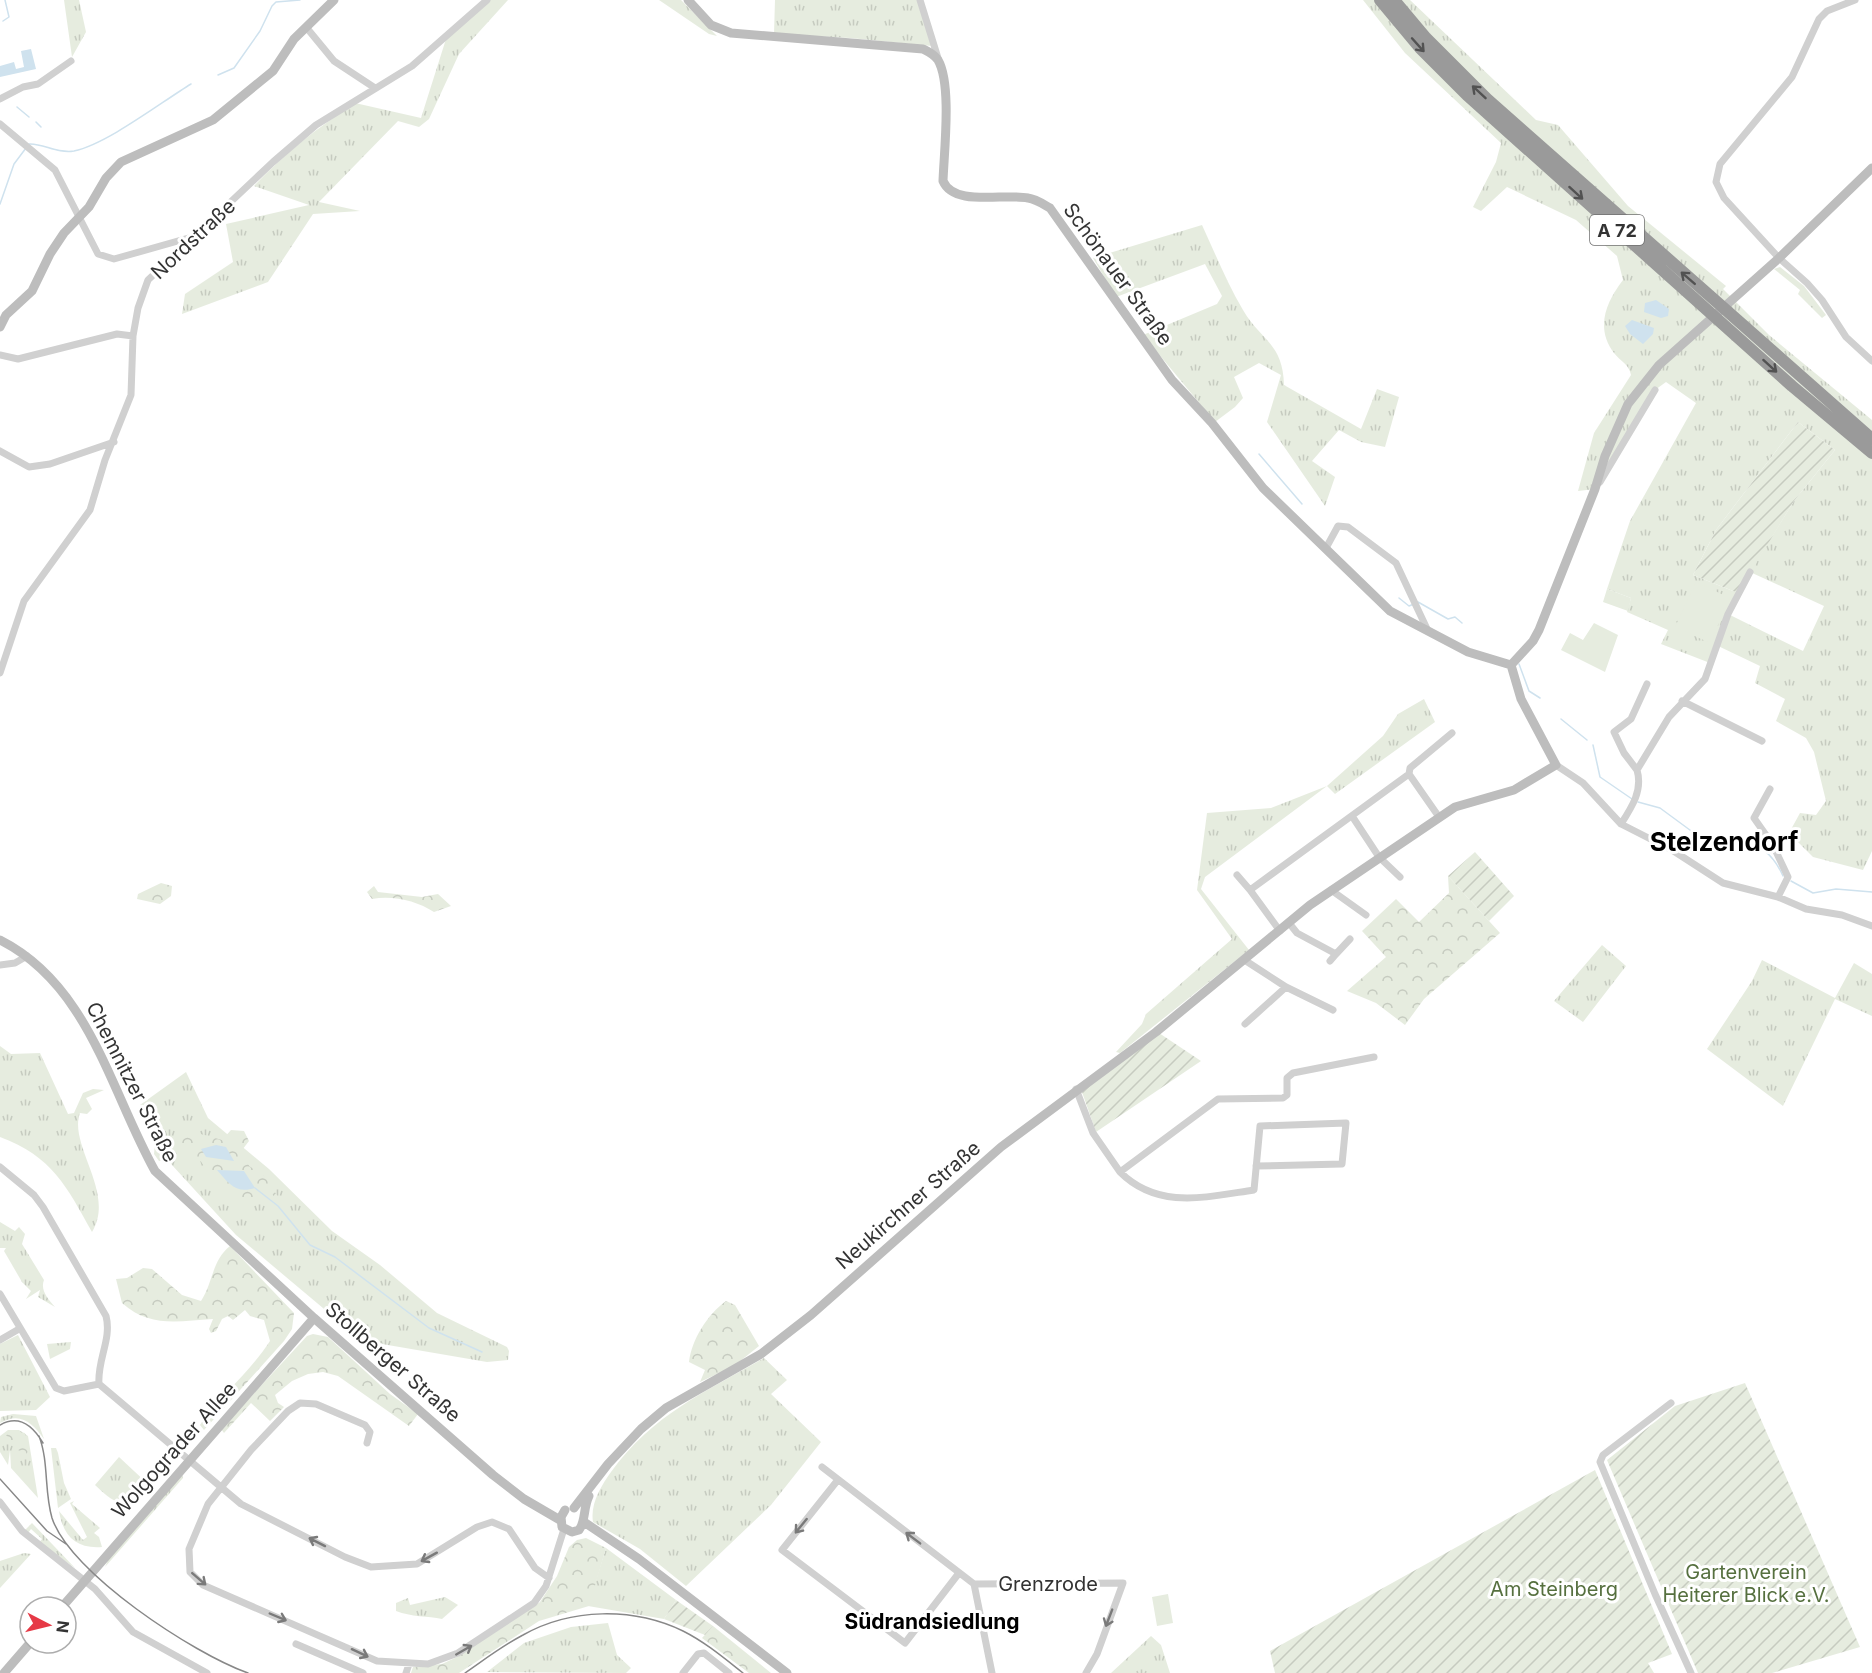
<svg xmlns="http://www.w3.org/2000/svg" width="1872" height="1673" font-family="Inter,sans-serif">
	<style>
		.grass { fill: url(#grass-tufts); fill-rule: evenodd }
		.forest { fill: url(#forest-crowns) }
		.garden { fill: url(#garden-furrows) }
		.pitch { fill: #e6ecdf }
		.water { fill: #cfe2ee }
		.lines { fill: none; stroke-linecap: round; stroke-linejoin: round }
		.stream { stroke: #cfe2ee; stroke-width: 1.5 }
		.street { stroke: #d0d0d0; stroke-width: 7 }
		.secondary { stroke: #bdbdbd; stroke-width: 9 }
		.highway { stroke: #9a9a9a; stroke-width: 12 }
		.tram { stroke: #888; stroke-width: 1.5 }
		.oneway { stroke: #525252 }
		.oneway2 { stroke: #7a7a7a }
		.labels { text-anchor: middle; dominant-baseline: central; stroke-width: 6; stroke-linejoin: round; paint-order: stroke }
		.shield { fill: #fff; stroke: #707070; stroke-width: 1.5 }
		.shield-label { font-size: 18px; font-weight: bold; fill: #333 }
		.street-label { font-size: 20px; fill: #333; stroke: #fff }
		.park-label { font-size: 20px; fill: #56703f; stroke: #fff }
		.neighbourhood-label { font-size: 21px; font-weight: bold; fill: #000; stroke: #fff }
		.district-label { font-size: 26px; font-weight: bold; fill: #000; stroke: #fff }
	</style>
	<defs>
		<pattern id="grass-tufts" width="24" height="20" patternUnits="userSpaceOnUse" patternTransform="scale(1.5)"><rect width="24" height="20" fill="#e6ecdf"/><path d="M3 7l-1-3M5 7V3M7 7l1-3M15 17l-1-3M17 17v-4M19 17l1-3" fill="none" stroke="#c6cbc0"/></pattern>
		<pattern id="forest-crowns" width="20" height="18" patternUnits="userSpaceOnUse" patternTransform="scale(1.5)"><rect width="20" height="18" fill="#e6ecdf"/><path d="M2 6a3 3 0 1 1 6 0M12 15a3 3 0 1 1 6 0" fill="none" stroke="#c6cbc0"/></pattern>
		<pattern id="garden-furrows" width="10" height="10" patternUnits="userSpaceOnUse" patternTransform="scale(1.5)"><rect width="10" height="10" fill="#e6ecdf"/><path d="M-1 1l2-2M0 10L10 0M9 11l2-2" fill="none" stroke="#c6cbc0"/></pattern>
	</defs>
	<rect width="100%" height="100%" fill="#fff"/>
	<path class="grass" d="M64,0h15l7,32 -14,25z
		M489,0h19l-49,54 -30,65 -10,8 -21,-6 -79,81 41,9 -47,3 -45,68 -86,32 3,-20 48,-32 -7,-38 83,-19 -55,-19c31,-33 63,-58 101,-83l66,15 25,-79z
		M659,0h22l36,36 -8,-2z
		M775,0h143l14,46 -82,-8 -76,-4z
		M1363,0h47l126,120 22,5 70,81 98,80 -3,3 46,46 103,85v431l-9,19 -50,-13 -24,-24 11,-20 16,2 10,-14 -12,-49 -8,-14 -30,-17 9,-22 -30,-16 5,-17 -44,-21 -6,18 -49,-19 7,-14 -41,-18 4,-14 -24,-9 23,-68 66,-118 -30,-21 -11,8 -60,99 -17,2 16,-58 37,-58c-2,-11 -10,-13 -17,-22 -19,-25 -8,-51 9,-73l-6,-24 -41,-36 -69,-33 -26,24 -8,-4 23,-45 5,-19 -96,-90zM1798,422l37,28 -41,51 -44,71 74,34 -21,45 -75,-37 10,-21 -45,-18 23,-45z
		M1202,225c13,28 25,58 41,85 18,31 40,33 41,75l77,44 16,-40 22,8 -14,50 -24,-5 -22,-12 -27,31 23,16 -10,29 -58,-84 14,-47 -22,-12 -25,14 9,21 -8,9 -20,15 -72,-87 74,-31 5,-8 -17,-32 -89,33 -23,-39z
		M1780,267l24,19 22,29 -4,3 -24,-24 2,-4 -26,-21z
		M1424,699l11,23 -100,72 -8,-8 -122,91 -4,12 48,61 -129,103 -4,-1 26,-28 4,-10 86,-75 -35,-49 10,-77 64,-5 56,-22 56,-50 15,-22z
		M1602,945l24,21 -43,56 -29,-21z
		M1762,960l73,38 19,-35 18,11v42l-37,-17 -52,107 -76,-57 45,-68z
		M0,1046l11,8 29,-1 28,61 6,-1 9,-20 10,-4 11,1 -18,8 6,11 -5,5 -7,-1c-12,32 36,80 12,119 -25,-45 -40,-76 -92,-95z
		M186,1072l22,46 61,51 63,62 48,34 57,48 70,34 2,4 -1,9 -21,2 -105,-18 -15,1 -131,-110 -64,-70 -32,-60z
		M0,1222l15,9 4,-4 6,7 -3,10 22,36c-4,10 4,19 11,27l-17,-10 2,-7 -14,9 5,-8 -9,-9 -18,-31 2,-3h-6z
		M18,1335l32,62 -14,13 -36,1v-67z
		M71,1342l-1,7 -20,10 -3,-15z
		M764,1358l23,22 -16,14 50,48 -50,63 -85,81 -46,-37 -47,-27c-3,-18 8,-36 18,-50 41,-57 94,-80 153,-114z
		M13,1414l23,2 8,23c-11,-16 -24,-28 -44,-16l1,-6z
		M8,1430h11l9,6 10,62 -27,-30 -1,-18 -2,15 -8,-13v-16z
		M51,1448h5l2,5 6,30 7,16 -13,9z
		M119,1457l30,28 -9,11c-7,0 -8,2 -14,5 -11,5 -23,-9 -31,-16z
		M182,1474l1,4 -78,89 4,-9z
		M74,1501l-2,3 28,24 -6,5 5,4 3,10c-26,2 -39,-11 -43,-36l24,29 4,-3 -17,-34z
		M32,1523l43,45 -36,-25 3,-4 -11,-10 -3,4 -3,-3z
		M606,1548l70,52 -12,19 -76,-13z
		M24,1553l7,1 -31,34v-27z
		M445,1597l13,8 -16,14c-14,-3 -31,-2 -46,-8v-8l12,-5 2,7z
		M608,1623l9,32 14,13 -5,5 -139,-1 37,-29 47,-16z
		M1151,1636l10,9 9,28h-59z"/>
	<path class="forest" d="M1448,876l52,57 -76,66 -19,26 -29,-22 -29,-12 39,-34 -24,-26 34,-32 23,23 30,-29z
		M161,883l11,3 -1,10 -11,8 -23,-5 1,-5z
		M374,886l4,6 44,5 16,-3 13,12 -17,6c-17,-11 -41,-17 -62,-13l-5,-7z
		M231,1130l13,1 5,10 -10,13 9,3 1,9 17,11 13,22 -14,-9 -4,8c-35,12 -45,-13 -61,-38l-25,-7 -2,7 -14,1 -5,-7 1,-10 10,-6 8,8 17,-15 32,9z
		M230,1246l64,67 -2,16 -8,12 -80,89 -4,-5c21,-30 50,-53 70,-84l-6,-21 -14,-4 -5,-6 -12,10 -5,-4 -6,3 -6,12 -5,2 -2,-4 4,-10c-35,2 -63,9 -91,-16l-6,-24 11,-1 16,-10 9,1 30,26 19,6c12,-18 11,-41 29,-55z
		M726,1301l9,4 24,41 -25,20 -34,16 5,-12 -16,-8c3,-23 18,-47 37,-61z
		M313,1334l15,3 62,57 28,20 -9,12 -71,-50 -15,-4 -15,2 -16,7 -17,14 3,8 6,4 -14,14 -19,-18 -27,30 -3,-4 86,-93z
		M13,1431l12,2 4,17 -4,6 -4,-5 -7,-2 -4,-10 -5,-5z
		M586,1538l20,10 -17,58 -50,15 -80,52h-48l2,-6 29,-3 15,-7 83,-55 17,-26 12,-29 8,-7z
		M713,1626l58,47h-22l-47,-35z"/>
	<path class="garden" d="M1798,422l37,28 -41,51 -56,92 -45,-18 23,-45z
		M1475,852l39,44 -25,25 -41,-45z
		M1159,1033l42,28 -105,71 -14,-40z
		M1745,1383l115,264 -88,26h-74l-91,-213 68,-54z
		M1595,1470l77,184 -24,9 6,10h-379l-5,-22z
		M676,1600l37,26 -8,9 -41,-16z"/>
	<path class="pitch" d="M1696,582l34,16 -20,45 -35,-16z
		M1607,589l24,9 -3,13 -25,-9z
		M1594,623l24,12 -13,37 -44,-22 9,-17 13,7z
		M1168,1594l5,29 -16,3 -5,-29z"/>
	<path class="water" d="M31,49l5,20 -36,8v-11l14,-4 2,7 8,-2 -3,-16z
		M1656,300l13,9 -1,7 -7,2 -17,-6 1,-9z
		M1632,320l22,8 -1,6 -10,10 -13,-10 -5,-8z
		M216,1145l10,2 8,14 -28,-4 -5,-8z
		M217,1170l27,1 11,17c-19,6 -26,-4 -38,-18z"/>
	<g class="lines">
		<path class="stream" d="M3,21l6,-4 -4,-17
			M218,75l16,-7 26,-37 12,-25 4,-4 24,-2
			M17,107l12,10
			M36,122l5,5
			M29,144c14,-1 28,10 45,7 33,-7 86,-48 117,-67
			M0,204l14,-40 12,-16
			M1259,454l43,50
			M1399,598l10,8 5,-2
			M1418,602l30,17 7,-2 7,6
			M1519,664l10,27 11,7
			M1561,719l26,21
			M1593,745l7,32 32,22
			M1638,802l22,6 53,39 15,1 14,-6c20,2 33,16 41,34
			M1791,881l22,12 23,-4 36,3
			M255,1188l23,18 32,39 25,12 94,71 53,24"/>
		<path class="street" d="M920,0l18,58
			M1855,0l-28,11 -8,8 -27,58 -72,87 -4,18 8,16 55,60 28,25 15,17 24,37 26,24
			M306,27l28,34 41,27
			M0,99l23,-12 15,-3 33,-23
			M0,124l55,46 43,84 16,5 78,-22
			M0,355l18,4 99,-25 16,2
			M0,451l29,16 21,-3 64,-22
			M1600,482l55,-92
			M1326,548l12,-22 10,1 48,36 32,68
			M0,673l24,-72 66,-91 15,-50 26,-65 2,-59 5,-28 10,-28 125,-118 43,-37 96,-59 75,-66
			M1682,701l80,40
			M1556,765l27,18 38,41 51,26 51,33 55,14 28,12 36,6 30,11
			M1637,770l-13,-17 -10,-21 17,-13 16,-35
			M1409,774l1,-6 42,-35
			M1409,774l30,43
			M1770,789l-16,29 19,27 15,32 -10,20
			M1352,816l27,41 21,20
			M1621,824c11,-17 22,-34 16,-54l32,-53 36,-38 23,-65 22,-42
			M1237,875l13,15
			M1331,890l35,25
			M1289,923l8,10 39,21 14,-15
			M1280,931l-30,-41 159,-116
			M1246,961l40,26 47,23
			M1330,961l6,-7
			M0,965l15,-2 12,-7
			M1245,1024l41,-37
			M1076,1089l17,44 27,39 98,-73 65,-1 4,-3v-17l6,-5 81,-16
			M0,1167l34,28 9,12 63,109c6,23 -9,44 -7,68l142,120 104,53 26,10 46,-3 60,-37 15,-5 17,7 26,39 14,10
			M1120,1172c38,38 86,25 134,18l6,-64 86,-3 -4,41 -86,2
			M0,1294l56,94 8,3 35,-7
			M0,1340l19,-11
			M1671,1403l-68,52 -3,7 55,132 36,79
			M367,1443l3,-11 -5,-7 -49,-21 -16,-1 -12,8 -37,39 -43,54 -19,45 1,23 13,13 174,76 51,3 30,-11 76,-50 12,-17 18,-57
			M822,1467l152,117 18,89
			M837,1481l-55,69 123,93 54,-70
			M0,1502l22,29 73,58 38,43 74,41
			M974,1584l149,-1 -26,71 -11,19
			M296,1644l67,29
			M406,1673l3,-9
			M683,1673l15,-19 6,-1 25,20"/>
		<path class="secondary" d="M688,0l23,25 20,8 192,16c6,3 11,5 15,11 14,24 6,92 5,121 11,26 61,12 85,17 8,1 15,6 22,10l122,172 40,43 51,65 127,123 78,41 43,13
			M0,327l6,-12 26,-24 18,-37 14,-21 25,-26 17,-29 15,-16 92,-42 60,-49 21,-32 40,-39
			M1511,665l22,-24 6,-11 56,-141 10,-33 23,-52 31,-39 120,-107 93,-90
			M0,940c89,45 110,150 155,231l159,147 179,157 31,24 36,21
			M574,1508l34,-44 33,-35 25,-21 95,-54 50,-39 190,-168 155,-115 154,-127 145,-98 59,-17 42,-25 -35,-66 -10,-34
			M565,1510l-4,7 1,10 10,5 7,-2c7,-9 4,-22 10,-34
			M584,1522l55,37 148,114
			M62,1607l252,-289
			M4,1673l26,-30"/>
		<path class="highway" d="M1380,0l40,48 47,47 325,291 80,67
			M1394,0l32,38 61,61 385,340"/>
		<path class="tram" d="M0,1425c19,-11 33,1 43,18
			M39,1436c10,26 5,55 13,82 18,55 142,136 196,155
			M0,1479l47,52 19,13
			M465,1673c19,-13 37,-27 58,-38 48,-27 110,-28 160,-4 22,11 41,27 60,42"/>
	</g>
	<defs><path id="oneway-shaft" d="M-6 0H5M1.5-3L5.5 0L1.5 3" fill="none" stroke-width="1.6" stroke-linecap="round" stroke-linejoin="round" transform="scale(1.5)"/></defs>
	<g class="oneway">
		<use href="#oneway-shaft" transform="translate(1418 45) rotate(48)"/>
		<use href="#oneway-shaft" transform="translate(1479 92) rotate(-137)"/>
		<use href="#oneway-shaft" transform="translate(1576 193) rotate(42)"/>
		<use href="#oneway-shaft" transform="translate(1688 278) rotate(-139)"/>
		<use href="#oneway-shaft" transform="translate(1770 366) rotate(42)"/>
	</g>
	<g class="oneway2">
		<use href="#oneway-shaft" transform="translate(801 1526) rotate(129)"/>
		<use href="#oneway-shaft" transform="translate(913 1538) rotate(-143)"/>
		<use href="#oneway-shaft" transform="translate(317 1542) rotate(-153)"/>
		<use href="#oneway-shaft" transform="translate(429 1557) rotate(151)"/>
		<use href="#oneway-shaft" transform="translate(199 1579) rotate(41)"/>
		<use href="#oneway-shaft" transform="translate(278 1617) rotate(23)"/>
		<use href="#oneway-shaft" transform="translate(1109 1618) rotate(111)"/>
		<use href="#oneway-shaft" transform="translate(464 1650) rotate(-30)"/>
		<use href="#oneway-shaft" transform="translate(360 1653) rotate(25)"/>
	</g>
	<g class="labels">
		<rect class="shield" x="1590" y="215" width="54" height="30" rx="4.5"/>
		<g class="shield-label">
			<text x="1617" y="230">A 72</text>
		</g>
		<g class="street-label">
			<text transform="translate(193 239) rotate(-43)">Nordstraße</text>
			<text transform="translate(1118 274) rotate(54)">Schönauer Straße</text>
			<text transform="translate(132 1082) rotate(63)">Chemnitzer Straße</text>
			<text transform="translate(908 1205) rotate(-41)">Neukirchner Straße</text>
			<text transform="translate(393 1362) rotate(41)">Stollberger Straße</text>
			<text transform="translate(174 1450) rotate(-48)">Wolgograder Allee</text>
			<text x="1048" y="1584">Grenzrode</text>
		</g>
		<g class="park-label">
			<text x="1746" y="1572">Gartenverein<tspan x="1746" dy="23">Heiterer Blick e.V.</tspan></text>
			<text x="1554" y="1589">Am Steinberg</text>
		</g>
		<g class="neighbourhood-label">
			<text x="932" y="1621">Südrandsiedlung</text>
		</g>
		<g class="district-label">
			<text x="1724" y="841">Stelzendorf</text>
		</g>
	</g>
	<g transform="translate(48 1625) rotate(97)"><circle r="28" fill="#ffffff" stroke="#adadad" stroke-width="1.5"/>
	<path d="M0-4.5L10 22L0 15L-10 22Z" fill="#e63946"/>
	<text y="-9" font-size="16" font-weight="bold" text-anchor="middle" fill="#333333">N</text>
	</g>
</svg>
